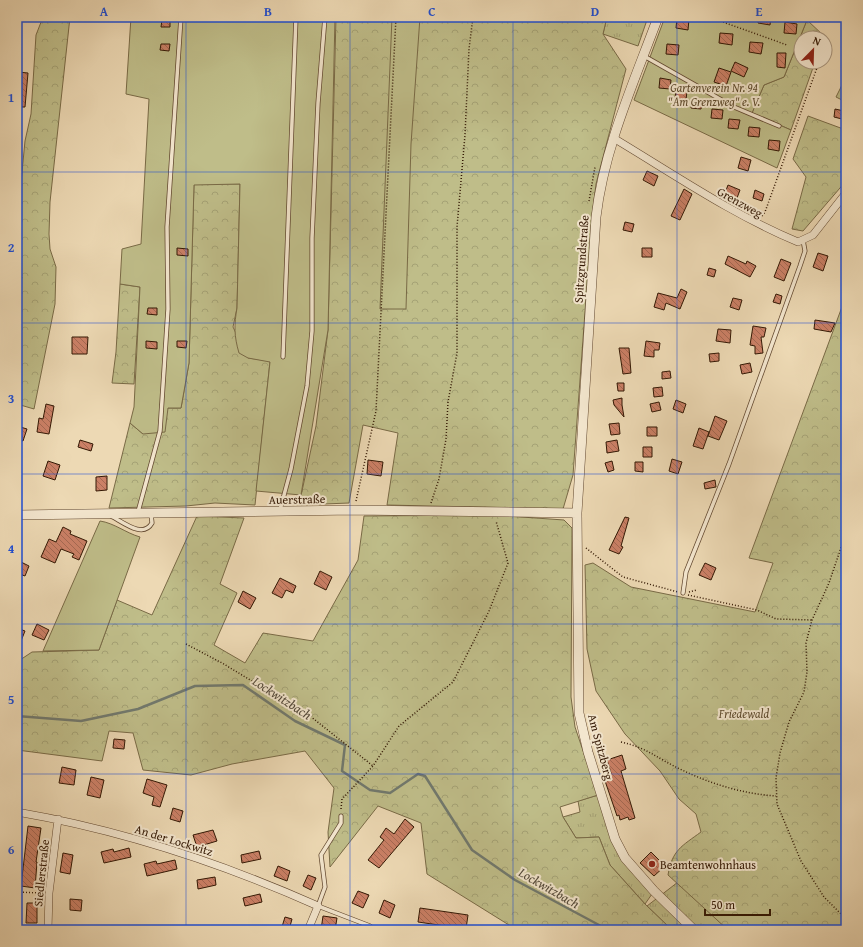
<svg xmlns="http://www.w3.org/2000/svg" width="863" height="947" font-family="'Gentium Book Plus',serif">
	<style>
		.grass { fill: url(#grass-tufts); stroke: #796a46 }
		.forest { fill: url(#forest-crowns); stroke: #796a46 }
		.garden { fill: #bfbd89; stroke: #796a46 }
		.lines { fill: none; stroke-linecap: round; stroke-linejoin: round }
		.stream { stroke: #71796e; stroke-width: 2.5 }
		.building { fill: url(#building-back-hatch); stroke: #331804 }
		.service-casing { stroke: #624830; stroke-width: 5 }
		.minor-casing { stroke: #624830; stroke-width: 8 }
		.tertiary-casing { stroke: #624830; stroke-width: 10 }
		.path { stroke: #331804; stroke-width: 1.5; stroke-dasharray: 1 2; stroke-linecap: butt }
		.service { stroke: #f3e6ce; stroke-width: 3.5 }
		.minor { stroke: #f3e6ce; stroke-width: 7 }
		.tertiary { stroke: #f3e6ce; stroke-width: 9 }
		.grid { fill: none; stroke: #1d4ed8; stroke-width: 1; stroke-opacity: 0.55 }
		.poi-dot { fill: #8f2418; stroke: #f3e6ce; stroke-width: 1.5 }
		.labels { text-anchor: middle; dominant-baseline: central; stroke-width: 4; stroke-linejoin: round; paint-order: stroke }
		.park-label { font-size: 12px; font-style: italic; fill: #5d4a2c; stroke: #f3e6ce }
		.street-label { font-size: 12px; fill: #331804; stroke: #f3e6ce }
		.poi-label { font-size: 12px; fill: #331804; stroke: #f3e6ce; text-anchor: start }
		.water-label { font-size: 13px; font-style: italic; fill: #524839; stroke: #f3e6ce }
		.neatline { fill: none; stroke: #1d4ed8; stroke-width: 1.5 }
		.grid-label { font-size: 13px; text-anchor: middle; font-weight: bold; fill: #1d4ed8 }
	</style>
	<defs>
		<pattern id="grass-tufts" width="24" height="20" patternUnits="userSpaceOnUse"><rect width="24" height="20" fill="#bfbd89"/><path d="M3 7l-1-3M5 7V3M7 7l1-3M15 17l-1-3M17 17v-4M19 17l1-3" fill="none" stroke="#a5a275"/></pattern>
		<pattern id="forest-crowns" width="20" height="18" patternUnits="userSpaceOnUse"><rect width="20" height="18" fill="#bfbd89"/><path d="M2 6a3 3 0 1 1 6 0M12 15a3 3 0 1 1 6 0" fill="none" stroke="#a5a275"/></pattern>
		<pattern id="building-back-hatch" width="6" height="6" patternUnits="userSpaceOnUse"><rect width="6" height="6" fill="#cb8066"/><path d="M-1 5l2 2M0 0l6 6M5-1l2 2" fill="none" stroke="#a56852"/></pattern>
	</defs>
	<rect width="100%" height="100%" fill="#edd9b4"/>
	<filter id="stains"><feTurbulence type="fractalNoise" baseFrequency=".005" numOctaves="4"/><feColorMatrix values="0 0 0 0 .2 0 0 0 0 .09 0 0 0 0 .02 0 0 0 .5 -.17"/></filter>
	<radialGradient id="worn" r=".72"><stop offset=".6" stop-color="#630" stop-opacity="0"/><stop offset="1" stop-color="#630" stop-opacity=".3"/></radialGradient>
	<path class="grass" d="M607,17h41l-10,29 -35,-12z
		M598,795l17,52 37,47 -7,10 -35,-39 -11,-28 -23,1 -13,-21 17,-5 -2,-11z
		M678,882l50,48h-56l-25,-24z"/>
	<path class="forest" d="M43,17h27l-20,185 -1,32 1,15 6,18 -1,37 -21,105 -17,-5v-104l5,-23 -5,-3v-50l8,-83 6,-27 5,-79z
		M336,17h271l-4,17 23,35 -30,115 -4,33 -19,258 -10,34 -176,-4 11,-72 -35,-8 -14,78 -50,2 17,-79 12,-96z
		M807,20l17,16v2h-23v24h14l-24,68 -39,-17 12,-28 20,-8z
		M846,77v25l-10,-5z
		M808,116l38,14v51l-43,50 -11,-2 14,-52 -13,-18z
		M194,184h46l-3,124 -4,19 15,31 22,3 -15,144 -40,-2 -29,3 -77,2 21,-85 13,11 25,-26h13l8,-45z
		M120,284l20,3 -6,97 -22,-1 4,-31z
		M846,296v634h-118l-60,-55c4,-25 14,-29 33,-43l-5,-18 -17,-15 -19,-28 -35,-37 -29,-43 -9,-42 -2,-84 8,-2 38,24 124,25 18,-49 -24,-5z
		M493,515l71,5 8,8 -1,169 4,30 23,68 -38,12 3,10 13,21 23,-1 11,28 35,39 27,26h-155l-90,-56 -6,-51 -43,-17 -48,61 -2,-35 6,-44 -29,-37 -73,13 -41,11 -48,-5 -10,-37 -24,-2 -7,30 -85,-11v-88l15,-10 67,-2 18,-50 35,15 45,-99 47,2 -24,66 17,9 -23,52 31,18 18,-30 50,8 45,-81 6,-44z"/>
	<path class="garden" d="M131,17h204l-7,313 -27,165 -45,-4 14,-129 -22,-4 -9,-5c-5,-17 -5,-28 -2,-45l3,-124 -46,1 -5,178 -8,45h-13l-3,24 -22,2 -13,-11 4,-16 6,-120 -20,-3 2,-35 19,-5 8,-145 -23,-5z
		M392,17h28l-9,127 -5,165h-26z
		M665,17h133l9,3 -23,57 -20,8 -12,28 39,17 -14,38 -143,-68z
		M100,521c14,2 26,12 40,16l-41,113 -56,1z"/>
	<g class="lines">
		<path class="stream" d="M17,716l64,5 57,-12 57,-23 48,-1 52,36 50,24 -3,26 28,19 20,3 28,-19 7,2 47,74 43,30 84,45 5,5"/>
	</g>
	<path class="building" d="M759,17h12l-1,8 -12,-2z
		M677,18l12,1 -1,11 -12,-2z
		M162,20h8v7h-9z
		M785,22l12,2 -1,10 -12,-1z
		M720,33l13,1 -1,11 -13,-2z
		M750,42l13,1 -2,11 -12,-2z
		M161,44h9l-1,7 -9,-1z
		M667,44l12,1 -1,10 -12,-1z
		M777,53h9l-1,15 -8,-1z
		M735,62l13,6 -4,9 -13,-6z
		M719,68l12,4 -5,14 -12,-4z
		M18,72l10,1 -3,34h-8z
		M660,78l11,2 -1,9 -11,-1z
		M676,89l11,2 -1,9 -11,-1z
		M692,98l11,2 -2,9 -10,-1z
		M712,109l11,1 -1,9 -11,-1z
		M835,109l9,2 -2,8 -8,-2z
		M729,119l11,1 -2,9 -10,-1z
		M749,127l11,1 -1,9 -11,-1z
		M769,140l11,1 -1,10 -11,-2z
		M741,157l10,3 -3,11 -10,-3z
		M647,171l11,5 -4,10 -11,-6z
		M728,185l12,5 -3,8 -12,-5z
		M684,189l8,5 -12,26 -9,-4z
		M755,190l9,4 -2,7 -9,-3z
		M625,222l9,2 -2,8 -9,-2z
		M177,248l11,1v7l-11,-1z
		M642,248h10v9h-10z
		M818,253l10,3 -5,15 -10,-4z
		M728,256l18,8 1,-3 9,5 -6,11 -25,-13z
		M781,259l10,4 -7,18 -10,-4z
		M709,268l7,2 -2,7 -7,-2z
		M681,289l6,3 -7,17 -14,-6 -2,7 -10,-3 4,-14 19,5z
		M776,294l6,2 -2,8 -7,-2z
		M733,298l9,2 -3,10 -9,-3z
		M148,308h9v7l-10,-1z
		M815,320l20,3 -4,9 -17,-3z
		M753,326l13,2 -2,9h-3l2,16 -8,1v-8l-5,-1z
		M718,329l13,1 -1,13 -14,-2z
		M72,337h16l-1,17h-15z
		M146,341l11,1v7l-11,-1z
		M177,341h10l-1,7 -9,-1z
		M646,341l14,2 -1,7h-5v7l-10,-1z
		M619,348h10l2,25 -8,1z
		M719,353v8l-9,1 -1,-8z
		M750,363l2,9 -10,2 -2,-9z
		M670,371l1,7 -9,1v-7z
		M617,383h7v8h-6z
		M662,387l1,9 -9,1 -1,-9z
		M622,398v7l2,12 -10,-12 -1,-5z
		M676,400l10,4 -3,9 -10,-4z
		M659,402l2,8 -9,2 -2,-8z
		M46,404l8,2 -5,28 -12,-2 2,-14 4,1z
		M715,416l12,5 -8,19 -11,-4z
		M619,423l1,11 -9,1 -2,-11z
		M17,426l10,3 -4,12 -6,-2z
		M647,427h10v9h-10z
		M699,428l10,4 -6,17 -10,-3z
		M80,440l13,4 -2,7 -13,-4z
		M617,440l2,11 -12,2 -1,-11z
		M643,447h9v10h-9z
		M672,459l10,3 -4,12 -9,-3z
		M368,460l15,2 -2,14 -14,-2z
		M48,461l12,4 -5,15 -12,-4z
		M612,461l2,9 -6,2 -3,-9z
		M635,462h8v10l-8,-1z
		M107,476v14l-11,1v-14z
		M715,480l1,7 -11,2 -1,-6z
		M625,517l4,1 -8,28 2,1 -4,7 -10,-4z
		M63,527l8,4 -1,3 17,7 -8,19 -7,-3 2,-3 -13,-5 -6,14 -14,-6 8,-18 7,3z
		M17,560l12,6 -4,10 -8,-3z
		M705,563l11,5 -5,12 -12,-5z
		M320,571l12,6 -6,13 -12,-6z
		M280,578l16,8 -3,7 -7,-3 -4,8 -10,-5z
		M243,591l13,7 -6,11 -12,-7z
		M37,624l12,6 -5,10 -12,-5z
		M17,628l8,3 -8,20z
		M114,739l11,1 -1,9 -11,-1z
		M622,755l4,14 -5,2 14,47 -6,2 -1,-3 -8,3 -1,-5 -2,1 -14,-41 8,-2 -4,-13z
		M62,767l14,3 -2,15 -15,-2z
		M91,777l13,3 -4,18 -13,-3z
		M147,779l20,6 -7,22 -8,-2 2,-8 -11,-4z
		M173,808l10,3 -3,11 -10,-3z
		M405,819l9,8 -35,41 -11,-8 16,-20 -4,-3 6,-9 8,6z
		M28,826l13,2 -5,34h1l-2,26 -14,-2z
		M213,830l4,11 -20,6 -4,-12z
		M129,848l2,9 -27,6 -3,-11 12,-3 1,3z
		M259,851l2,8 -19,4 -1,-8z
		M651,852l14,14 -11,10 -14,-13z
		M63,853l10,2 -3,19 -10,-2z
		M175,860l2,9 -30,7 -3,-12 12,-3 1,3z
		M278,866l12,5 -3,10 -13,-5z
		M308,875l8,3 -5,12 -8,-4z
		M215,877l1,8 -18,4 -1,-9z
		M358,891l11,4 -6,13 -11,-5z
		M260,894l2,8 -17,4 -2,-8z
		M70,899l12,1 -1,11 -11,-1z
		M384,900l11,5 -5,13 -11,-5z
		M27,903h10v20h-11z
		M420,908l48,7 -2,14 -48,-7z
		M323,916l14,2 -2,12h-14z
		M285,917l7,2 -3,11h-8z"/>
	<g class="lines">
		<defs>
			<path id="service" d="M644,56l90,51 45,19
				M283,357l13,-340
				M280,510l11,-41 16,-83 5,-55v-93l6,-135 7,-86
				M138,512l22,-81 8,-122 -1,-82 14,-210
				M111,516c12,6 32,23 41,7l-1,-9
				M683,593l3,-21 43,-108 71,-198 5,-15 -2,-11
				M341,816v7l-20,32 4,32 -7,19 52,20"/>
			<path id="minor" d="M615,139c60,36 118,76 183,103l15,-7 33,-42
				M17,812c104,18 205,51 301,94l-10,24
				M48,930l1,-37 9,-74"/>
			<path id="tertiary" d="M658,17c-24,65 -54,131 -62,200l-19,296 2,200 9,39 27,87 10,19 29,33 40,39
				M17,515l337,-5 223,3"/>
		</defs>
		<use href="#service" class="service-casing"/>
		<use href="#minor" class="minor-casing"/>
		<use href="#tertiary" class="tertiary-casing"/>
		<path class="path" d="M709,17l78,28
			M589,201l6,-34
			M762,216l3,-4 53,-147
			M356,501l20,-90 20,-394
			M431,503l8,-24 7,-40 2,-37 9,-49v-126l8,-92 4,-86 4,-32
			M846,533l-17,50 -17,37 -6,23 1,29 -3,20 -15,30 -9,31 -4,25 1,26 24,57 23,36 22,22
			M586,548l37,29 55,15
			M689,592l8,-2
			M688,595l69,15 19,9 36,1
			M186,644l36,19 88,53 63,50
			M621,742c27,6 37,17 61,28 29,14 62,24 94,26
			M341,809l1,-10 31,-33 26,-40 54,-44 36,-71 19,-48 -12,-42
			M17,892l24,1
			M375,927l5,3"/>
		<use href="#service" class="service"/>
		<use href="#minor" class="minor"/>
		<use href="#tertiary" class="tertiary"/>
	</g>
	<path class="grid" d="M186,17v913M350,17v913M513,17v913M677,17v913M17,172h829M17,323h829M17,474h829M17,624h829M17,774h829"/>
	<circle class="poi-dot" cx="652" cy="864" r="4"/>
	<g class="labels">
		<g class="park-label">
			<text x="714" y="87">Gartenverein Nr. 94<tspan x="714" dy="14">"Am Grenzweg" e. V.</tspan></text>
			<text x="744" y="713">Friedewald</text>
		</g>
		<g class="street-label">
			<text transform="translate(740 202) rotate(29)">Grenzweg</text>
			<text transform="translate(581 259) rotate(-86)">Spitzgrundstraße</text>
			<text transform="translate(297 499) rotate(-1)">Auerstraße</text>
			<text transform="translate(601 747) rotate(75)">Am Spitzberg</text>
			<text transform="translate(174 840) rotate(17)">An der Lockwitz</text>
			<text transform="translate(41 873) rotate(-84)">Siedlerstraße</text>
		</g>
		<g class="poi-label">
			<text x="660" y="864">Beamtenwohnhaus</text>
		</g>
		<g class="water-label">
			<text transform="translate(282 698) rotate(33)">Lockwitzbach</text>
			<text transform="translate(549 888) rotate(30)">Lockwitzbach</text>
		</g>
	</g>
	<rect width="863" height="947" fill="none" stroke="#edd9b4" stroke-width="44"/>
	<g transform="translate(813 50) rotate(23)"><circle r="19" fill="#f3e6ce" stroke="#a6947d"/>
	<path d="M0-3L7 15L0 10L-7 15Z" fill="#8f2418"/>
	<text y="-6" font-size="11" font-weight="bold" text-anchor="middle" fill="#331804">N</text>
	</g>
	<path d="M705 909v6h65v-6" fill="none" stroke="#331804" stroke-width="2"/>
	<text x="711" y="909" font-size="12" fill="#331804" stroke="#f3e6ce" stroke-width="3" paint-order="stroke">50 m</text>
	<rect x="22" y="22" width="819" height="903" class="neatline"/>
	<g class="grid-label">
		<text x="104" y="16">A</text>
		<text x="268" y="16">B</text>
		<text x="432" y="16">C</text>
		<text x="595" y="16">D</text>
		<text x="759" y="16">E</text>
		<text x="11" y="102">1</text>
		<text x="11" y="252">2</text>
		<text x="11" y="403">3</text>
		<text x="11" y="553">4</text>
		<text x="11" y="704">5</text>
		<text x="11" y="854">6</text>
	</g>
	<rect width="100%" height="100%" filter="url(#stains)"/>
	<rect width="100%" height="100%" fill="url(#worn)"/>
</svg>
